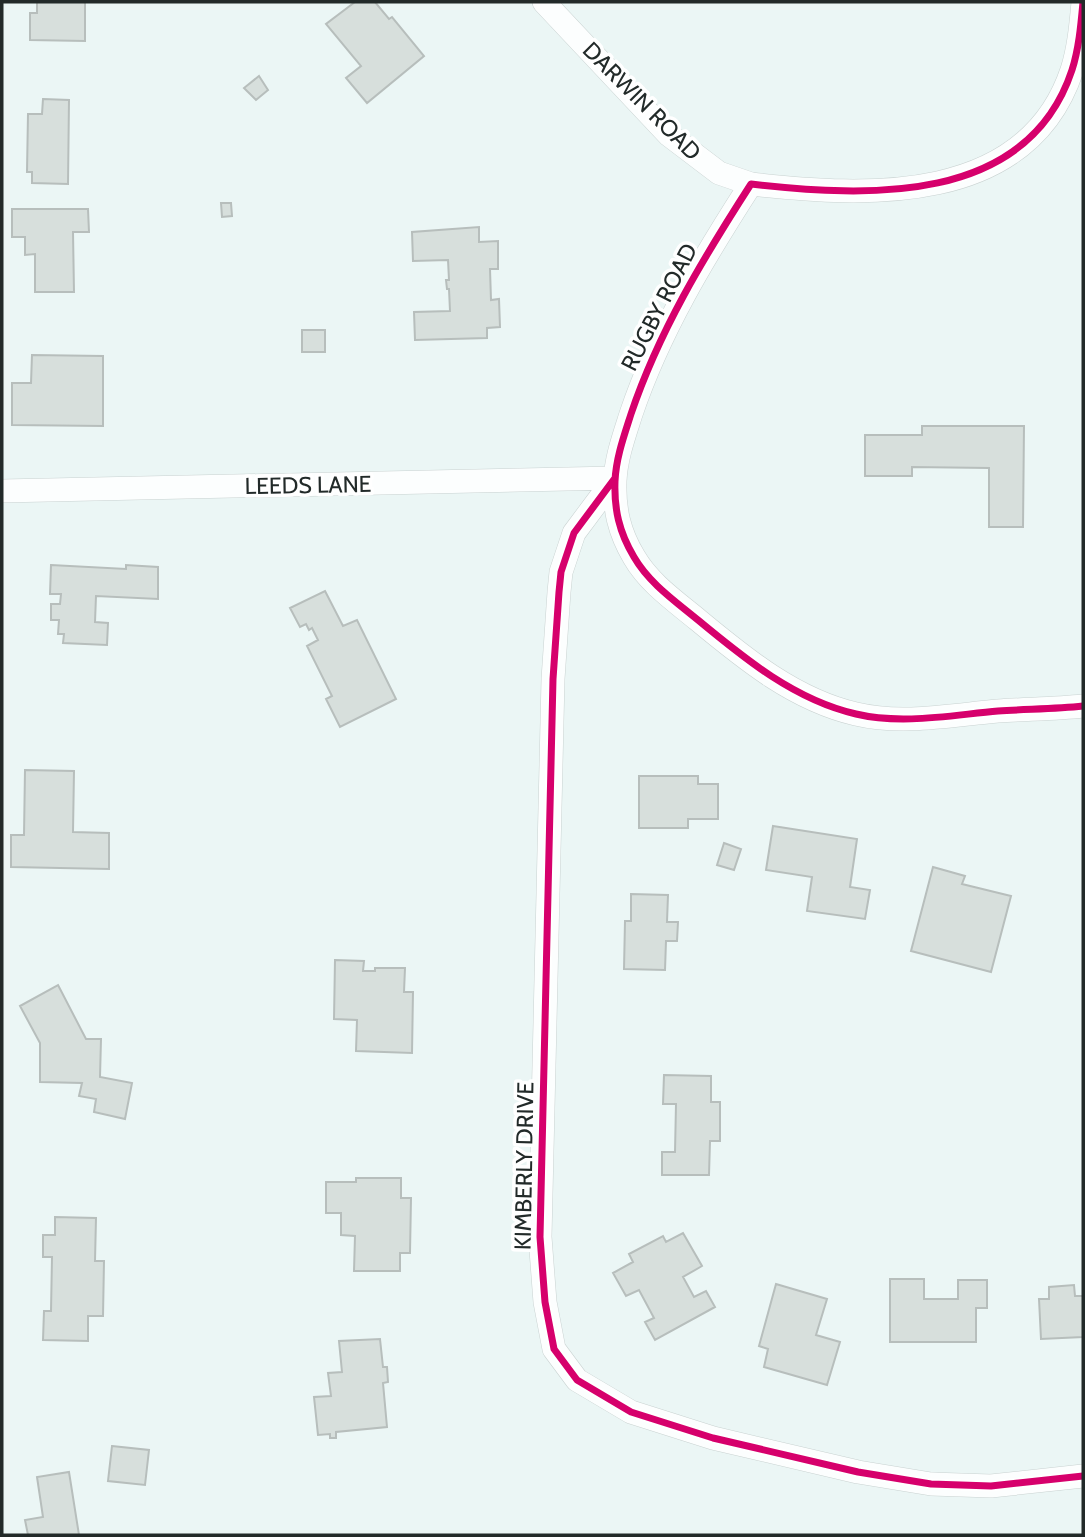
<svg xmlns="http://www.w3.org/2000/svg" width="1085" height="1537" font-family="Cabin,sans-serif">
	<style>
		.building { fill: #d7dfdc; stroke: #b7bebc; stroke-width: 2 }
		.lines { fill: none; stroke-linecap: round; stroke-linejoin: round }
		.minor-casing { stroke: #c9d2d1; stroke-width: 24 }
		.minor { stroke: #fcfefe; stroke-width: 23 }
		.cycleway-casing { stroke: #fff; stroke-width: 11 }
		.cycleway { stroke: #d6006c; stroke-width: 7 }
		.labels { text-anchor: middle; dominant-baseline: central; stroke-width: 7; stroke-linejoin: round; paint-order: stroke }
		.street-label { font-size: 23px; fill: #222a29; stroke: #fff }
	</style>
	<rect width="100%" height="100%" fill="#ebf6f5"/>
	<path class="building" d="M37,2h48v39l-55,-1v-27h7z
		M355,2h20l14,17 3,-2 32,39 -57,47 -21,-25 15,-12 -35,-42z
		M259,76l9,14 -12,10 -12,-12z
		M43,99l26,1 -1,84 -36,-1v-11h-5l1,-58h14z
		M221,203h10l1,13 -10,1z
		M12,209h76l1,23h-16l1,60h-39v-38l-10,1v-18h-13z
		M479,227v15l19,-1v28h-8l1,31 8,-1 1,28 -13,1v10l-72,2 -1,-28 36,-1 -1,-22h-2l-1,-9h3l-1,-20 -35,1 -1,-29z
		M302,330h23v22h-23z
		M32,355l71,1v70l-91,-1v-42h19z
		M922,426h102l-1,101h-34v-59l-77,-1v9h-47v-41h57z
		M51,565l75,4v-4l32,2v32l-62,-3 -1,26 13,1 -1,22 -44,-2 1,-9h-6l1,-14h-8v-16h9l1,-10h-11z
		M325,591l18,35 14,-6 39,79 -56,28 -14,-28 6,-3 -25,-50 11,-6 -6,-12 -3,2 -3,-6 -6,3 -10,-19z
		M25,770l49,1 -1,61 36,1v36l-98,-2v-32h13z
		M639,776h59v8h20v35h-30v9h-49z
		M773,826l84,13 -7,48 20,3 -5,29 -58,-8 5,-34 -46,-7z
		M724,843l17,6 -7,21 -17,-5z
		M933,867l32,9 -3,8 49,12 -20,76 -80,-21z
		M631,894l37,1 -1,27h11l-1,19h-11l-1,29 -41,-1 1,-48h6z
		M335,960l29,1 -1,10h12v-3h30l-1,24h9l-1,61 -56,-2 1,-31 -23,-1z
		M58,985l28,54h15l-1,38 32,6 -7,36 -31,-7 2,-13 -17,-3 3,-13 -42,-1v-39l-20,-37z
		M664,1075l47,1v26h9v39h-10l-1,34h-47v-23h13l1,-48h-13z
		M356,1178h45v20h10l-1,55h-10v18h-46l1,-35 -14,-1v-22h-15v-31h30z
		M55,1217l41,1 -1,43h9l-1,55h-15v25l-45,-1 1,-29h7l1,-54h-9v-22h12z
		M683,1233l19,33 -19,11 11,20 12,-6 9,16 -60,33 -10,-18 9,-4 -15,-28 -13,6 -13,-23 20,-11 -4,-8 34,-18 3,6z
		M890,1279h34v20h34v-19h29v28h-11v34h-86z
		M776,1284l51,15 -11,36 24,7 -13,43 -63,-18 4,-18 -9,-3z
		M1074,1285l1,11h8v41l-42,2 -2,-40h10v-12z
		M380,1339l3,28h4l1,15 -5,1 4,44 -51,5v6h-6v-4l-12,1 -4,-38 17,-1 -3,-23 14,-1 -3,-31z
		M112,1446l37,4 -4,35 -37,-4z
		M69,1472l10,63h-51l-3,-15 18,-3 -6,-40z"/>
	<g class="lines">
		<defs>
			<path id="minor" d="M544,2l125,133 50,38 32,11
				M1083,2c-2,22 -4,46 -11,68 -45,136 -206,127 -321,114 -47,73 -92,147 -120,230 -7,22 -15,44 -16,67 -1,28 4,51 19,76 15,26 41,44 64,63 47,39 97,80 158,94 46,11 96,1 142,-3 29,-2 57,-2 85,-5
				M615,478l-41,55 -13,39 -2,20 -6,87 -13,558 5,65 9,47 23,31 54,32 82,26 145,34 73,12 60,2 92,-10
				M2,491l613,-13"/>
		</defs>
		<use href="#minor" class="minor-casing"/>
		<use href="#minor" class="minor"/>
		<defs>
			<path id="cycleway" d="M1083,2c-2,22 -4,46 -11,68 -45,136 -206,127 -321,114 -47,73 -92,147 -120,230 -7,22 -15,44 -16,67 -1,28 4,51 19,76 15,26 41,44 64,63 47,39 97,80 158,94 46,11 96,1 142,-3 29,-2 57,-2 85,-5
				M615,478l-41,55 -13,39 -2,20 -6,87 -13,558 5,65 9,47 23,31 54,32 82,26 145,34 73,12 60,2 92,-10"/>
		</defs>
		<use href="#cycleway" class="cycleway-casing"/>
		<use href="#cycleway" class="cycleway"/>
	</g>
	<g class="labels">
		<g class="street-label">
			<text transform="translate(642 101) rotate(45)">DARWIN ROAD</text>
			<text transform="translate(659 307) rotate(-63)">RUGBY ROAD</text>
			<text transform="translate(308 485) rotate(-1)">LEEDS LANE</text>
			<text transform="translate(524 1166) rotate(-89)">KIMBERLY DRIVE</text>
		</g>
	</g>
	<rect width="1085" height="1537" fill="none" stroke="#222a29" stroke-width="7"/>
</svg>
